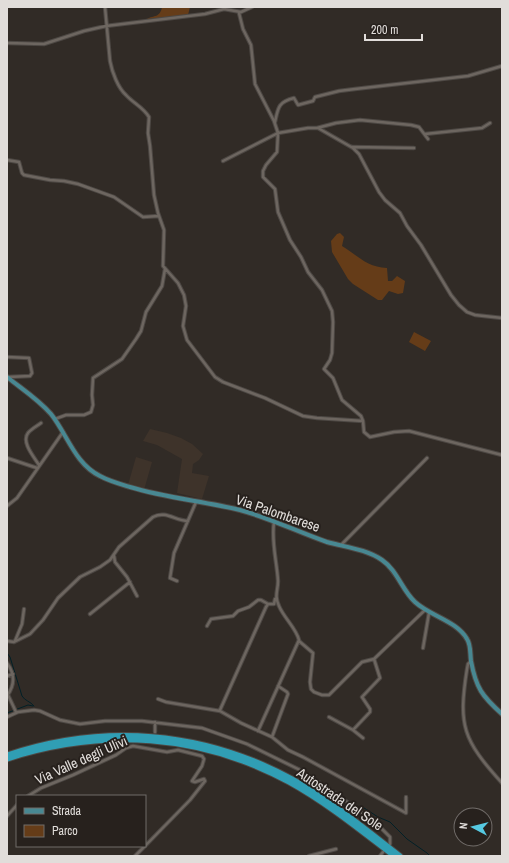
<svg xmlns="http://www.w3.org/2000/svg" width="509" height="863" font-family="'Archivo Narrow',sans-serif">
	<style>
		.built { fill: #3e332a }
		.green { fill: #653c18 }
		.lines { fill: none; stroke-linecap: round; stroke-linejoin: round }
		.stream { stroke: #022027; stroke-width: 1 }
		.minor-casing { stroke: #4d4844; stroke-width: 4.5 }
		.major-casing { stroke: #4d4844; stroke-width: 6 }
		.highway-casing { stroke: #4d4844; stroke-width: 7 }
		.minor { stroke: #6d6660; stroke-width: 2.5 }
		.major { stroke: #488892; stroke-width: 4 }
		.highway { stroke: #309eb4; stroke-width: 5 }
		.labels { text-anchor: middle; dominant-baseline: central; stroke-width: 4; stroke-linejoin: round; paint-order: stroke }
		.street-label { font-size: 14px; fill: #e1ddda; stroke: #27211d }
	</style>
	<rect width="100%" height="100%" fill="#312b26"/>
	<path class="built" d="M150,429l17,4 14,5 11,6 11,10 -4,6 -6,4 -1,9 17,3 -7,23 -25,-6 5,-34 -25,-14 -14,-4z
		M136,457l16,5 -8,28 -16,-5z"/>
	<path class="green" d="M162,7h28l-2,8 -41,4c7,-4 13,-1 15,-12z
		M340,233l4,4 -2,9c16,10 25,21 45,22l1,13h4l5,-5 8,5 -2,12 -5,1 -9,-3 -7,9h-4l-25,-16 -5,-5 -16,-27 -1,-11 6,-7z
		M414,332l17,9 -6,10 -16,-9z"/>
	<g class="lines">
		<path class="stream" d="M7,653l3,4 12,39c3,5 8,5 12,10
			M7,713l21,-8 5,1
			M361,806l17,11 12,5 17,17 20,14 3,3"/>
		<defs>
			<path id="minor" d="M105,7l5,54c2,11 8,27 16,34 7,8 17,12 23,22l-1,16 2,13 4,49 4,18 6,17 -1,36 15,17 6,12 2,11 -3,20 4,14 28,37 8,5 42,16 38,18 14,2 46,3
				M239,13l4,16 8,16 4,39 19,37 4,12 -1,19 -11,13 -3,6v6l12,12 3,23 12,28 11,17 7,15 14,18 10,21 1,11 -1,31 -2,7 -6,9 9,9 9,22 19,16 2,5 1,11 6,5 24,-5 15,-1 93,24
				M7,43l37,1 40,-13 22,-5 99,-12 19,-5 17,3 11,-5
				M275,122c3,-14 3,-20 19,-24l4,7 15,-4 2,-4 24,-6 16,-2 113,-13 34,-10
				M317,128l19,-5 24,-3 51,5 8,2 9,12
				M425,134l57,-6 8,-5
				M352,147l62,1
				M7,160l12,2 3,11 2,2 26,5 14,1 14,3 36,13 29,20 16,-1
				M223,161l55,-28 30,-5h10l35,20 6,6 20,38 6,8 15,13 7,13 14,19 30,50 8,10 8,7 8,3 27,3
				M7,357l22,1 3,15 -2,3 -22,1
				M55,419l11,-4h18l7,-3 2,-7 -1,-10 1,-17 29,-19 14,-20 5,-8 5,-19 16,-26 3,-17
				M7,458l30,10
				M39,465c-5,-8 -18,-23 -11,-32 3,-4 9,-7 13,-10
				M7,506l10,-8 46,-66
				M341,545l86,-87
				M114,556l1,6 12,15 10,19
				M177,581l-7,-3 4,-25 22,-51
				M90,614l40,-32
				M207,626l4,-7 22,-3 5,-5 11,-4 9,-7h3l7,4
				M7,641l7,1 16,-8 13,-14 15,-22 22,-21 20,-10 10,-7 9,-13 34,-30c13,-7 22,4 35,4
				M15,641l7,-17 2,-15
				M299,641l14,12 -3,29 1,7 3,3 8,3h7l33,-33 12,-3 6,19 -18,19 8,12v3l-17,18 -24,-13
				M423,648l6,-35
				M374,659l51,-49
				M471,661l-3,3 -1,5c-9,57 -4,71 35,114
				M7,663c8,11 8,22 0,33
				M7,676l6,-2
				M8,695l8,17
				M158,699l8,3 54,9 21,12 31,14 16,13 15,7 103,56v-16
				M220,710l46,-103 2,-3h6l1,-5
				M7,717l11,-5 16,-2 6,1 20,9 20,4 25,-3h37l60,7 45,16 51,25 31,20 32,23 21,17 8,8v7
				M353,730l10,8
				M258,731l41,-91c-3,-12 -15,-22 -20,-34 -5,-11 -1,-15 -1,-25 -1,-19 -7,-39 -4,-59
				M155,732v-10
				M272,737l16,-43 -1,-2 -9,-6
				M28,796l13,-8 32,-13 43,-20 10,-7 7,-2 34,6 11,-2 24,6 2,3 -2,7 -10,15 3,1 9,-3 1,2 -15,19 -45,46
				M7,816l10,-11
				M135,856l10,-10
				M309,856l27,-7
				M380,856l3,-4"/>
			<path id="major" d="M7,377c15,12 31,22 44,37 16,20 24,50 49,62 9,5 20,8 30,11 36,11 73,14 110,23 30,8 58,22 87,32 18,5 39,7 55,18 15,10 20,30 33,42 15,14 42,19 52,37 4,6 3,14 4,22 5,27 11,35 31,53"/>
			<path id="highway" d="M7,755c96,-32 195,-25 285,24 39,21 73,50 108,77
				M7,759c96,-31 193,-25 282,23 38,21 71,48 105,74"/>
		</defs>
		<use href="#minor" class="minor-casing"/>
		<use href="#major" class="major-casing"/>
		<use href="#highway" class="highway-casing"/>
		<use href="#minor" class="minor"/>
		<use href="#major" class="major"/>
		<use href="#highway" class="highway"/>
	</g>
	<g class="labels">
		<g class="street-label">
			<text transform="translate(278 513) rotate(19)">Via Palombarese</text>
			<text transform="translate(81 760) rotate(-24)">Via Valle degli Ulivi</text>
			<text transform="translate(340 799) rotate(34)">Autostrada del Sole</text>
		</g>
	</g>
	<rect width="509" height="863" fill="none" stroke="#e1ddda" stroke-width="16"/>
	<rect x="16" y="795" width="130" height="52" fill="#27211d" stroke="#716c69"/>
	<rect x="24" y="808" width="20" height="6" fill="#488892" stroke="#716c69"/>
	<text x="52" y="815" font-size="12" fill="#e1ddda">Strada</text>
	<rect x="24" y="825" width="20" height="12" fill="#653c18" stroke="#716c69"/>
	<text x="52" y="835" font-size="12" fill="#e1ddda">Parco</text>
	<g transform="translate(473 827) rotate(277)"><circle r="19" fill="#27211d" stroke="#716c69"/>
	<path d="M0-3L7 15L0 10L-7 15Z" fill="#56c9e1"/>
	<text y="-6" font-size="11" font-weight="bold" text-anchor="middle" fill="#e1ddda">N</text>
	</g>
	<path d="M365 34v6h57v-6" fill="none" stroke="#e1ddda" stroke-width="2"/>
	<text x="371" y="34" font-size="12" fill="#e1ddda" stroke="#27211d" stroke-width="3" paint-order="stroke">200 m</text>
</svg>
